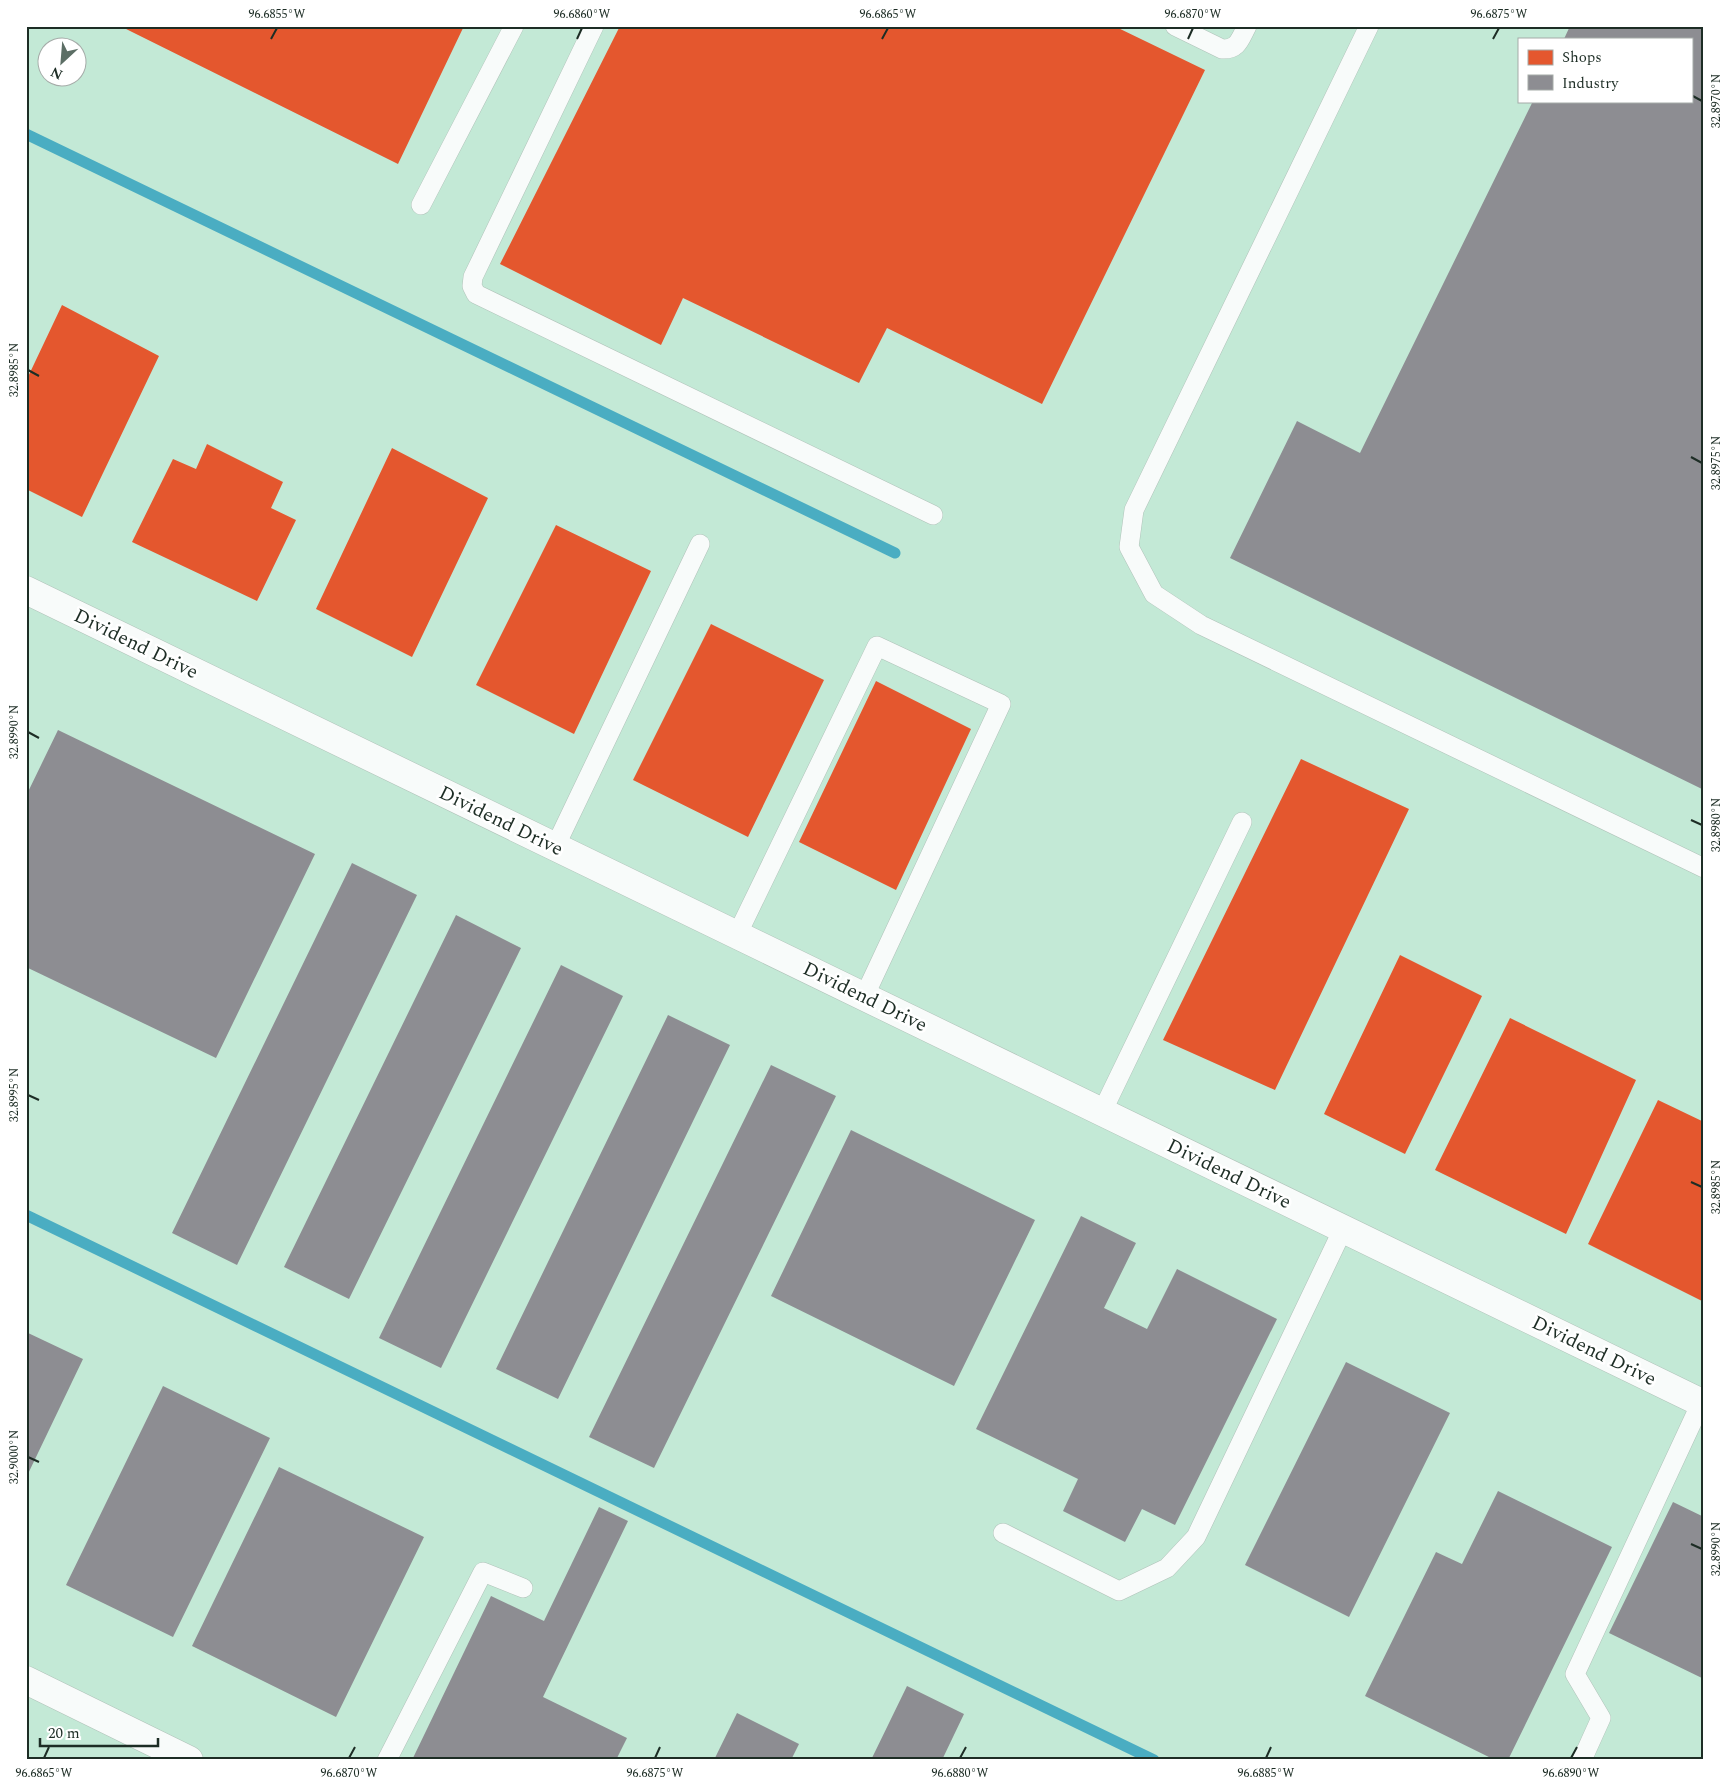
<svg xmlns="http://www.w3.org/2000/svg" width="1730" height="1786" font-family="Spectral,serif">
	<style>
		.built { fill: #c3e9d6; fill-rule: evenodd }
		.shops { fill: #e4572e }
		.industry { fill: #8d8d92 }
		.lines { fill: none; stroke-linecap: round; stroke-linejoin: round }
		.stream { stroke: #4aadc2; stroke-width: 11 }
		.service-casing { stroke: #b0c2b9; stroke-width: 20 }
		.minor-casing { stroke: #b0c2b9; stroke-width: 29 }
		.service { stroke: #f8fbfa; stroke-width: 19 }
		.minor { stroke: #f8fbfa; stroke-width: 28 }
		.ticks { fill: none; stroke: #1d2d25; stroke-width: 2 }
		.labels { text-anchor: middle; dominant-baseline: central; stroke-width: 5; stroke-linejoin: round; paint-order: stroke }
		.street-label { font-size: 20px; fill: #1d2d25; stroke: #fff }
		.neatline { fill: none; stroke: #1d2d25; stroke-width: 2 }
		.ticks-label { font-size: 12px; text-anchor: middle; fill: #1d2d25 }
	</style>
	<rect width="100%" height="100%" fill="#d0e6db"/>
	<path class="built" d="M26,26h1678v1734h-1678zM1519,39h172v62h-172zM48,48h30v30h-30z"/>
	<path class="shops" d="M120,26h344l-66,138z
		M620,26h494l91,44 -163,334 -155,-76 -28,55 -176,-85 -22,47 -161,-81z
		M62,305l97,51 -77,161 -56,-28v-108z
		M207,444l76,38 -12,26 25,12 -39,81 -125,-59 41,-83 23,10z
		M392,448l96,50 -76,159 -96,-48z
		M556,525l95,46 -77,163 -98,-49z
		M711,624l113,56 -76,157 -115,-57z
		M876,681l95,48 -75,161 -97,-48z
		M1301,759l108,50 -134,281 -112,-50z
		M1400,955l82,41 -77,158 -81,-40z
		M1510,1018l126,62 -70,154 -131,-64z
		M1658,1100l46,22v180l-116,-58z"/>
	<path class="industry" d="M1570,26h134v764l-474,-232 67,-137 63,32 173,-352h158v-62h-127z
		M58,730l257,124 -99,204 -190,-91v-171z
		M352,863l65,32 -180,370 -65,-32z
		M456,915l65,33 -172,351 -65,-32z
		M561,965l62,31 -182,372 -62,-30z
		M668,1015l62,30 -172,354 -62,-30z
		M771,1065l65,31 -182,372 -65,-31z
		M851,1130l184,90 -81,166 -183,-90z
		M1081,1216l55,27 -32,65 43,21 30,-60 100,50 -102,206 -33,-16 -17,33 -62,-31 15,-32 -102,-50z
		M26,1332l57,27 -57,119z
		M1346,1362l104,51 -101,204 -104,-52z
		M163,1386l107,52 -97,199 -107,-52z
		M279,1467l145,70 -88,180 -144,-71z
		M1498,1491l114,56 -104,213h-13l-130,-64 71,-144 26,12z
		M1673,1502l31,15v162l-95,-46z
		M599,1507l29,14 -85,176 84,41 -11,22 -203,-2 78,-162 53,25z
		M907,1686l57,28 -22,46h-71z
		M737,1713l62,31 -8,16h-77z"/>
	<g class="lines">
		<path class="stream" d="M26,134l869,419
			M26,1215l1128,545"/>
		<defs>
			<path id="service" d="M594,26l-121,251 -1,9 4,8 457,221
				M1175,26l47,23c16,1 18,-10 25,-23
				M1369,26l-235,484 -5,37 25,47 47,31 503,243
				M421,205l93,-179
				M555,847l145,-303
				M737,935l140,-289 124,58 -137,293
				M1102,1112l140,-290
				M1003,1533l116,58 48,-23 29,-31 147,-308
				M387,1760l96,-188 40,16
				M1582,1760l19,-42 -26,-44 126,-271"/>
			<path id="minor" d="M26,590l1678,814
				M26,1680l163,80"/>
		</defs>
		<use href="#service" class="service-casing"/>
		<use href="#minor" class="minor-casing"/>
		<use href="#service" class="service"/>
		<use href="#minor" class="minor"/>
	</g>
	<path class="ticks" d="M271,39l6,-11M577,39l5,-11M882,39l6,-11M1188,39l5,-11M1493,39l6,-11M1691,95l11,6M28,370l11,6M1691,457l11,6M28,732l11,6M1691,820l11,5M28,1095l11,5M1691,1182l11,5M28,1457l11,5M1691,1544l11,5M44,1758l5,-11M349,1758l6,-11M655,1758l5,-11M960,1758l6,-11M1266,1758l5,-11M1571,1758l6,-11"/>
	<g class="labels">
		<g class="street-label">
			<text transform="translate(136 644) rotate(26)">Dividend Drive</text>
			<text transform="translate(501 821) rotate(26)">Dividend Drive</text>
			<text transform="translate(865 997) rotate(26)">Dividend Drive</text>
			<text transform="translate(1229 1174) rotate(26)">Dividend Drive</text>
			<text transform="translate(1594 1351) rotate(26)">Dividend Drive</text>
		</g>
	</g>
	<rect width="1730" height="1786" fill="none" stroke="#ffffff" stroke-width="55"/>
	<rect x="1518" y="38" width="175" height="65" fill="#ffffff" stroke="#a5aba8"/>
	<rect x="1528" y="50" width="25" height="15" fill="#e4572e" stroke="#a5aba8"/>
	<text x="1562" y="62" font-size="15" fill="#1d2d25">Shops</text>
	<rect x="1528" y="75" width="25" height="15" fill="#8d8d92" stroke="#a5aba8"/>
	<text x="1562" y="88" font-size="15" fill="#1d2d25">Industry</text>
	<g transform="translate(62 62) rotate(206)"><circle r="24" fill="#ffffff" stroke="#a5aba8"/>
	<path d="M0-4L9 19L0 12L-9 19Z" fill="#5c6e65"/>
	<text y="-8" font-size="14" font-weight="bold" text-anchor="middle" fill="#1d2d25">N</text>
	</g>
	<path d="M40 1738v8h118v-8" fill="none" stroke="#1d2d25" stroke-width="2.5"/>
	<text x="48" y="1738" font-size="15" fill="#1d2d25" stroke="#ffffff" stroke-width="4" paint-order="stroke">20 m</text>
	<rect x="28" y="28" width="1674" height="1730" class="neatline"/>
	<g class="ticks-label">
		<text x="277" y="18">96.6855°W</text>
		<text x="582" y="18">96.6860°W</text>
		<text x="888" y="18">96.6865°W</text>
		<text x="1193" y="18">96.6870°W</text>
		<text x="1499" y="18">96.6875°W</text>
		<text transform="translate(1716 101) rotate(-90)" y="4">32.8970°N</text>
		<text transform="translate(14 370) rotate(-90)" y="4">32.8985°N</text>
		<text transform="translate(1716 463) rotate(-90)" y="4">32.8975°N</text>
		<text transform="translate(14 732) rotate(-90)" y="4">32.8990°N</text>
		<text transform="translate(1716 825) rotate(-90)" y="4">32.8980°N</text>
		<text transform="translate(14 1095) rotate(-90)" y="4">32.8995°N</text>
		<text transform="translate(1716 1187) rotate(-90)" y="4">32.8985°N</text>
		<text transform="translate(14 1457) rotate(-90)" y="4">32.9000°N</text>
		<text transform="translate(1716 1549) rotate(-90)" y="4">32.8990°N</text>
		<text x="44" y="1777">96.6865°W</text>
		<text x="349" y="1777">96.6870°W</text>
		<text x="655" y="1777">96.6875°W</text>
		<text x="960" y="1777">96.6880°W</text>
		<text x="1266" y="1777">96.6885°W</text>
		<text x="1571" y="1777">96.6890°W</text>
	</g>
</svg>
